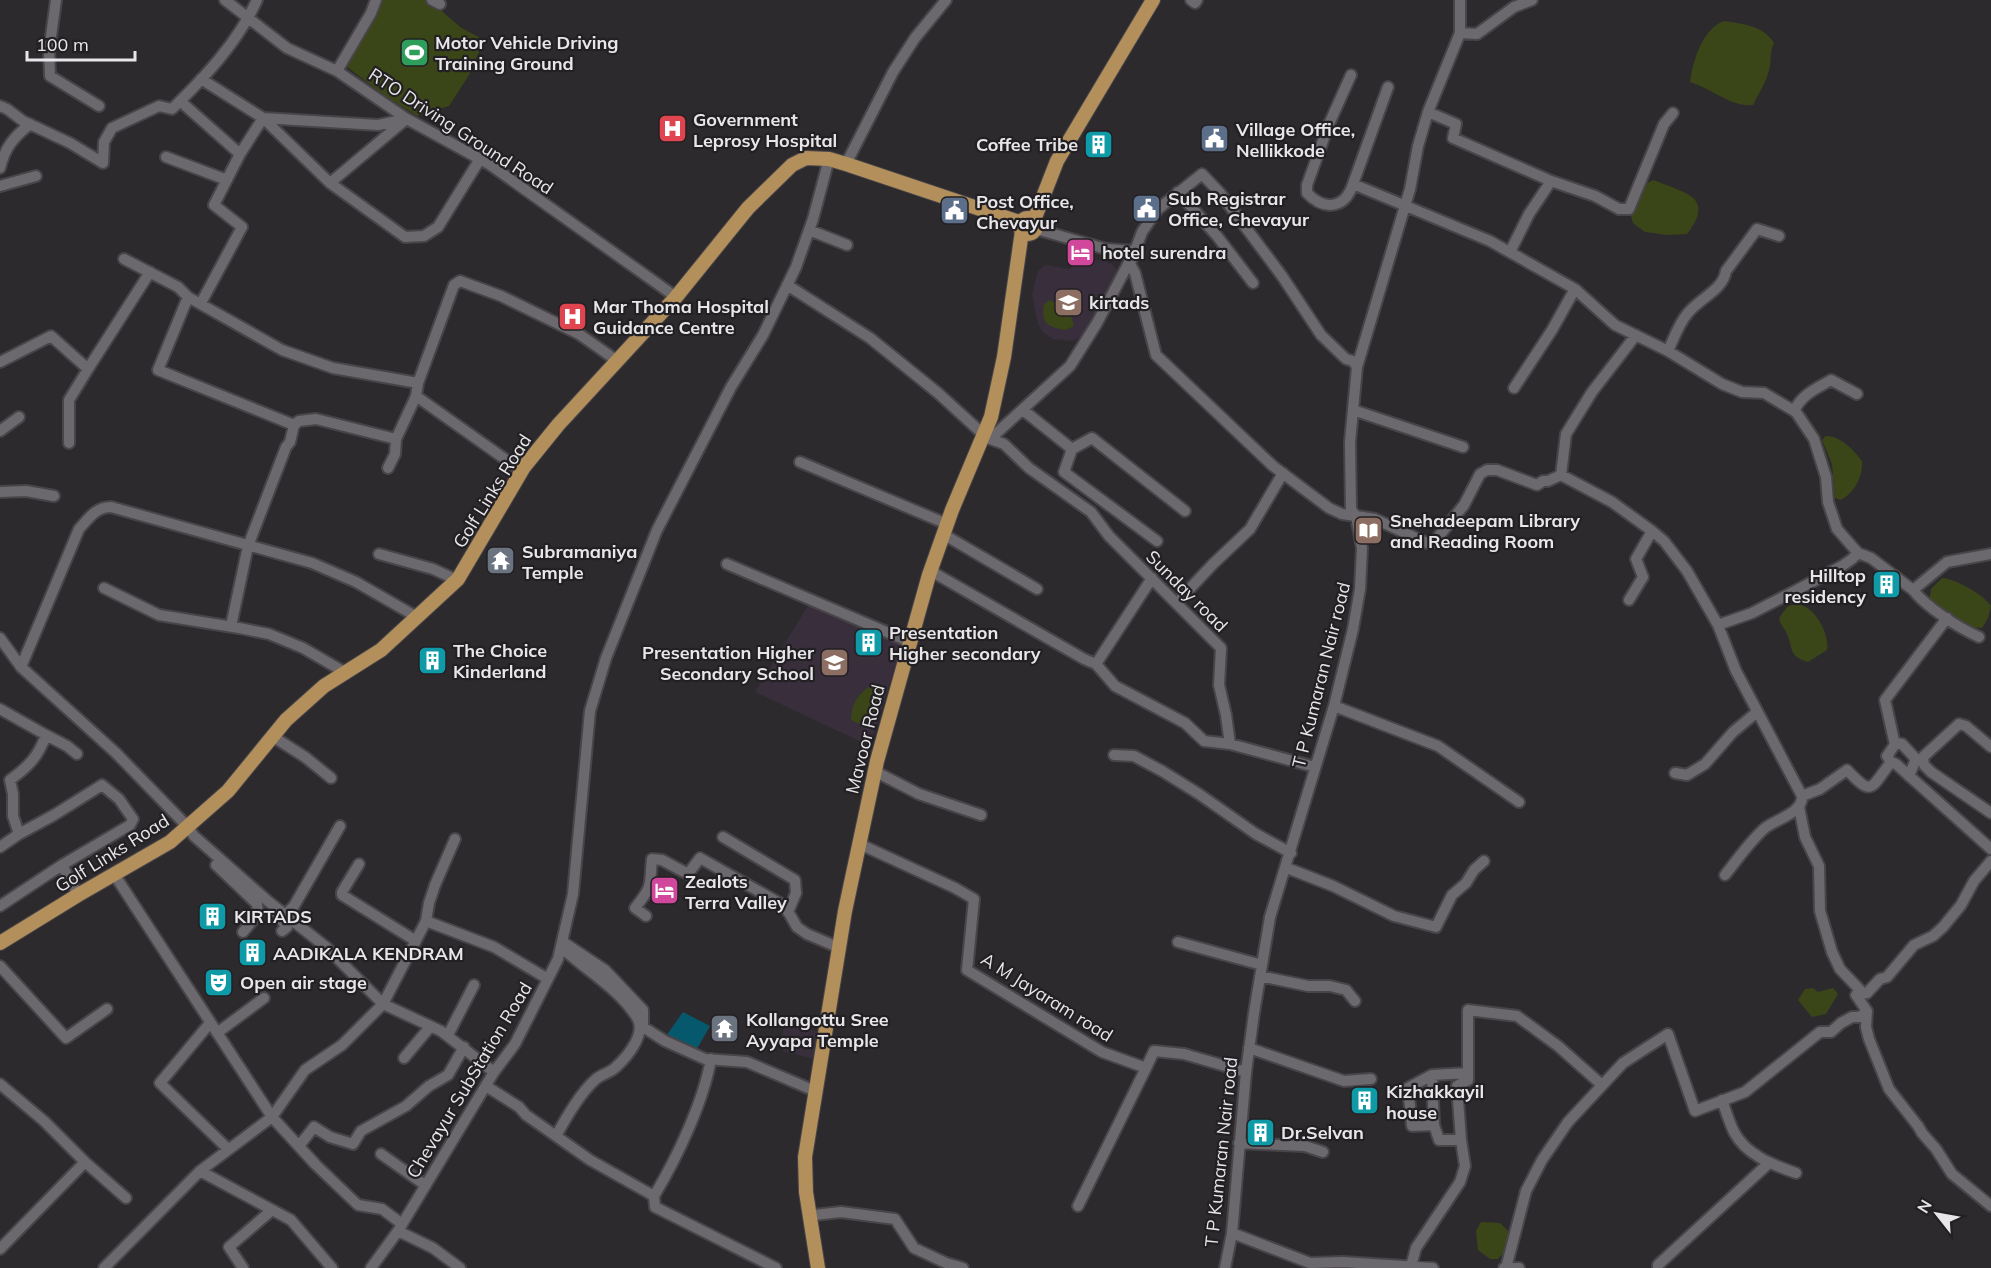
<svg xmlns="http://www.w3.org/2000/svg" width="1991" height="1268" font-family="Mulish,sans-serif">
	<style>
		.education { fill: #392e3c }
		.green { fill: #3a4618 }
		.water { fill: #06586c }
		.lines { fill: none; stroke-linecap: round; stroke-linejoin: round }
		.minor-casing { stroke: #484549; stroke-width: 14 }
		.major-casing { stroke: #484549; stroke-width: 16 }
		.minor { stroke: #6c696e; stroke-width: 10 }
		.major { stroke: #b28f5b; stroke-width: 14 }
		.labels { text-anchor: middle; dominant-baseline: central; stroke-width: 4.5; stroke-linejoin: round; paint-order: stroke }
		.poi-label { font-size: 18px; font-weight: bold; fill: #e8e6e9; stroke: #232024; text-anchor: start }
		.street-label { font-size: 18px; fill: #e8e6e9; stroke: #232024 }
	</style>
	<rect width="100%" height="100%" fill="#2d2a2e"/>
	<path class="education" d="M1079,259l26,2 7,3 6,8 -25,50 -10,13 -9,6 -21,-2 -10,-7 -5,-8 -6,-30 4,-16 2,-7 7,-6 24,4 7,-5z
		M814,596l92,36 -36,114 -115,-54z
		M785,1023l38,10 -5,27 -35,-9 2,-9 -4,-2z"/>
	<path class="green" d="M377,0h52l31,27 24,13 -15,35 -20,31 -32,10 -32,-20 -43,-33z
		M1724,21c18,3 39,4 50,22 -5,10 -2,17 -5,27 -3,13 -11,24 -16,35 -23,2 -42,-17 -63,-23 3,-21 12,-53 34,-61z
		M1654,180c28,13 63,15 33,54l-19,1 -23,-3 -12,-9 -4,-14 6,-21z
		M1050,300c13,7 21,10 24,26l-9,4c-18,-4 -24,-6 -21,-26z
		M1826,436c14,0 28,14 36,25 1,16 -8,33 -22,39l-5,-2 -3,-34 -10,-24z
		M1942,578c14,1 41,16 49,28l-3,12 -6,10 -14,-1 -39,-25 2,-13z
		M1798,604c17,3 32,30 29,46l-19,12c-21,-6 -14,-15 -22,-30 -3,-6 -6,-8 -7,-14l9,-12z
		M873,684l8,1c3,15 -8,29 -17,41l-13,-6c1,-18 7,-26 22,-36z
		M1813,988l5,4 15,-4 5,6 -12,20 -14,3 -14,-17 7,-11z
		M1481,1222l19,1 10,10 -2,15 -10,11h-8l-12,-9 -2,-19z"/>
	<path class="water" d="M683,1012l27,14 -16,28 -28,-18z"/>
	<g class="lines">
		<defs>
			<path id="minor" d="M56,0l-7,51 1,25 49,30
				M225,0l62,48 50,23 70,48 82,45 187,133
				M432,0l8,4
				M1191,0l4,3 2,-3
				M1460,0v33l-32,79 -10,34 -8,43 -53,178 -7,75 1,68 5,6 19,3 52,24 7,-1 30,-37 16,-31 7,-4h10l40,15 6,-4h5l13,-6 51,27 40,29 12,10 23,30 31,54 18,46 66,125c1,17 -26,23 -37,32 -15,13 -28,32 -40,47
				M1460,33l17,1 37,-27 18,-7
				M337,71l34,-58 5,-13
				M1351,75l-22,49 -22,61v8c17,18 38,16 46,-9l137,57 85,48 40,36 53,26 54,33 20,8 22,1 32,19 18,27 12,38 2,25 9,27 21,24 13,5 42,32 34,-28 44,-8
				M201,79l62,39 115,7 29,-6
				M180,101l60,53 23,-36 67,65 75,54 19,-1 14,-9 42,-68
				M0,106l7,3 16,12 47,22 33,20 1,-21 8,-14 47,-22 13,3c33,-32 66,-67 85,-109
				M1428,112l28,12 -3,14 98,43
				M166,157l61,23
				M846,164l47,-92 22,-34 31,-38
				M0,168c5,-21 14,-31 30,-44
				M330,183l74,-62
				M1353,184l35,-97
				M0,186l36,-10
				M1178,192l39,44 36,47
				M1036,229l70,20 29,2 -5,13 5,9 21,82 117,111 56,42 13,6 14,2 6,32 -2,41 -7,40 -19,77 -64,211 -16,96 -8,59 -14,161 -7,35
				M809,230l38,15
				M1510,252l19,-38 22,-33 44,15 24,13h10l35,-85 9,-11
				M124,259l54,28 10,10 94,53 51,18 85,15 -2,13
				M787,285l83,53 68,55 46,42
				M188,297l-30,73 136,55
				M201,303l41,-76 -28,-22 26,-51
				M1668,351c6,-13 11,-28 20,-38 12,-15 35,-23 38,-42l31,-42 22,7
				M0,362l51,-26 37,33 -19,31v43
				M88,369l62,-97
				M418,383l36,-98 6,-4 41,15 78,38 37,26
				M1514,388l38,-58 23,-41
				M1023,410l49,39 20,-11 93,73
				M1353,410l110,37
				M1794,411c8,-17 22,-22 37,-31l26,14
				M0,431l19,-14
				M1072,449l-8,23 93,69
				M800,462l147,62
				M388,468l7,-14 1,-15
				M1561,475l5,-41 26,-42 44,-57
				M0,492l26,-1 28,5
				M948,537l89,52
				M379,554l54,15 24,11
				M727,564l183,78
				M936,574l148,85 12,5 56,-86
				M104,588l55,27 80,13 30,6 34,14 43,25
				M1913,590c13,17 46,38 66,47
				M1182,597l31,-33 37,-35 33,-56
				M1629,600l14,-23 -7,-18 16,-28
				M1718,625l34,-12 41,-21 49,-26 10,-7 6,-6
				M231,626l17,-80 38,-99 4,-5 4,-17 5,-4 17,-2 80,20 20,-43 106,75
				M0,638l21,29 95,86 71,73 7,10 75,66 57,45 57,57 58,27 53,41
				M1096,664l19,22 70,37 19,18 26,3
				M21,667l58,-138c10,-11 17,-22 32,-22l201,56 44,19 61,35
				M1334,706l104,40 81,56
				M0,709l46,26c-8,22 -17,31 -36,45
				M46,735l21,11 10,8
				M272,736l33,21 26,21
				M1895,745l-10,-45 62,-82
				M1991,747l-25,-21 -7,-2 -36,33 1,8 7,7 60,41
				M1114,755l20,1 28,15 37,23 57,40 35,19
				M1891,762l-4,-6 9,-13 6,1 14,15 -7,17
				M1315,767l-85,-23 -4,-29 -7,-30 2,-37 -112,-112 -18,-24 -62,-44 -25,-24 -14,-5 80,-73 27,-43 38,-72 7,-19 16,-23 44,-35 18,19 62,83 39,59 25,24 7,2 4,6
				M1675,773l12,2 18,-11 28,-32 24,-20
				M880,774l39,20 62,21
				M10,780l3,14v22l6,18
				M1802,796l18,-7 27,-19c26,27 23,19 44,-8l5,2 95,85
				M1799,807l6,30 14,29 1,45 12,41 8,17 20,21 -4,5
				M723,837l72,43 1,13 -8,19
				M0,847l19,-13 35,-19 48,-30 17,14 14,20 -3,6 -68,40 16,30
				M866,847l89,41 19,11 -7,71 135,82 44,16 8,-17 30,3 62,18
				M359,864l-17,28v3l74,46
				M216,865l41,39 1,10 -15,18
				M1287,868l46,18 61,30 42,11 16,-32 14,-12 8,-13 10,-9
				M114,874l158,243 44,48 42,40 24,4 20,15
				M0,906l62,-41
				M277,915l10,12 -5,4
				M285,915l9,-9 46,-80
				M646,916l-11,-8c19,-24 14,-21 17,-49l10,1 26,14 12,-16 85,48 12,21 10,7 33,14
				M426,921l68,26 54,32
				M563,942l42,28 38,40v17l22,14 40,18 42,3 68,29
				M1178,942l84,23
				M0,966l66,72 41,-29
				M1260,976l48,10h22l16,4 9,11
				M1856,995l11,16 -1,16 3,12 20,50 29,37 4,7 14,16 16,25 39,32
				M1856,995l11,-2 13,-14 7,-2 27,-32 19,-9 10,-9 18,-22 13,-24 17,-20
				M210,1023l-50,60 68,66
				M217,1033l47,-35
				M448,1035l26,-50
				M1249,1048l95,33 27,-2
				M404,1058l26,-31
				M1468,1073v7l-11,6 4,54h-22l-5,-15 -22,1 -4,-38 24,-13 36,-2v-63l49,6 41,30 44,39
				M1432,1075l2,50
				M0,1084l44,37 41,41 -85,87
				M486,1086l33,21 7,8 64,45 64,36 1,11 121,61
				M1722,1100c4,11 7,22 12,32 12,23 39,33 62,41
				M556,1136c10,-18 24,-43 40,-57 6,-5 14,-6 20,-12 12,-11 32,-35 20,-51 -19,-29 -50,-45 -75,-69
				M1239,1143l66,3 18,6
				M299,1146l15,-19 16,10 23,7 8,-13 45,-25 23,-20 19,-11 16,-28
				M381,1154l44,31
				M85,1162l41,36
				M200,1171l91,49 41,48
				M654,1196c23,-38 49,-93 57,-137
				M1078,1206l68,-138
				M814,1215l27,-3 54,7 19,29 32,15 17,5
				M398,1231l35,17 27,20
				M1232,1233l78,30 33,-1 90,6
				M1411,1266l5,-18 44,-66 5,-16 -4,-26
				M104,1268l96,-97 72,-54 33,-47 37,-25 41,-41 43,-83 3,-18 6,-18 20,-46
				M243,1268l-14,-21 43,-37
				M371,1268l27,-37 96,-159 21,-28 43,-85 15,-65 17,-183 16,-53 51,-128 74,-143 32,-52 33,-68 17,-48 16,-60
				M1504,1268h15
				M1506,1268l20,-77 16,-31 26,-38 55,-59 45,-29 27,77 50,-19 75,-60h11l10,-9 11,-6h8l7,-6
				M1658,1268v-3l111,-102"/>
			<path id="major" d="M1020 226a8 8 0 1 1 16 0a8 8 0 1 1-16 0Z
				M1034,220l23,-59 96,-161
				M0,943l78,-48 92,-53 58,-51 58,-71 38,-34 57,-36 77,-71 66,-112 34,-42 118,-128 72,-89 44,-43 14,-7 23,1 17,5 176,59
				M818,1268l-12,-76 -1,-35 40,-246 32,-150 52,-186 23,-65 39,-93 13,-60 18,-126"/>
		</defs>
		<use href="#minor" class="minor-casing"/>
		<use href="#major" class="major-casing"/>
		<use href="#minor" class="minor"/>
		<use href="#major" class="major"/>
	</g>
	<defs>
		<symbol id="stadium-square" viewBox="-11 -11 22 22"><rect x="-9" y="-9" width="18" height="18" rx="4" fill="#2e9e5b" stroke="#232024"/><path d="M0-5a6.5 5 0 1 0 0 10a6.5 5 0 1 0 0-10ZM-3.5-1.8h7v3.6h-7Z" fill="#fff"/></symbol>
		<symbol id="hospital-square" viewBox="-11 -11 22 22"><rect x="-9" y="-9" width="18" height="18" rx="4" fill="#e0444e" stroke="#232024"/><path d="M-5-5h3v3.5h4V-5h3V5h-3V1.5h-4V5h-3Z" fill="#fff"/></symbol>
		<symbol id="civic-square" viewBox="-11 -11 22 22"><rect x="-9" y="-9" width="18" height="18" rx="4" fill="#5c6f8a" stroke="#232024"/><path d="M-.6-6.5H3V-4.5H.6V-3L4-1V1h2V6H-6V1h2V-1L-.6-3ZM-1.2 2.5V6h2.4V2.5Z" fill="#fff"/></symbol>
		<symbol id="building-square" viewBox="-11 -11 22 22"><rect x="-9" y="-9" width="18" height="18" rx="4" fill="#0f9aa8" stroke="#232024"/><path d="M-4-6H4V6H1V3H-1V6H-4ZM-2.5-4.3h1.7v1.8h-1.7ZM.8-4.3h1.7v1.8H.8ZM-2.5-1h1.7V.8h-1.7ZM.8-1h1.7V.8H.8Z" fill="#fff"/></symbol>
		<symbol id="hotel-square" viewBox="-11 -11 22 22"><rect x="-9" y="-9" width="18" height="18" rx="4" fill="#d1479c" stroke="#232024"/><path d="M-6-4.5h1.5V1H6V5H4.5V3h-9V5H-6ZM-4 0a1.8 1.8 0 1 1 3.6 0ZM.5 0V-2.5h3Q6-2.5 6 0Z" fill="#fff"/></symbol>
		<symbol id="school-square" viewBox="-11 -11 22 22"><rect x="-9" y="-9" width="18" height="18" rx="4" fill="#8d6e63" stroke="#232024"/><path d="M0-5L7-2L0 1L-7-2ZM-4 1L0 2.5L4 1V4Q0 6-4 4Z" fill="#fff"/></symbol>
		<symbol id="library-square" viewBox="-11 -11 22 22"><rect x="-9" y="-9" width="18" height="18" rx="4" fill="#8d6e63" stroke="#232024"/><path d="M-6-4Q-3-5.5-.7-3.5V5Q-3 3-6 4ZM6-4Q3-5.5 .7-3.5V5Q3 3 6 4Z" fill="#fff"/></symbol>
		<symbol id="temple-square" viewBox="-11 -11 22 22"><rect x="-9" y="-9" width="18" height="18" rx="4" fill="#6b7280" stroke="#232024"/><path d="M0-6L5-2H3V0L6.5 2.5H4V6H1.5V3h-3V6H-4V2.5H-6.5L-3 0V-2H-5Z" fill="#fff"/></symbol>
		<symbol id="theatre-square" viewBox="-11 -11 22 22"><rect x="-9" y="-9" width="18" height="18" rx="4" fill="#0f9aa8" stroke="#232024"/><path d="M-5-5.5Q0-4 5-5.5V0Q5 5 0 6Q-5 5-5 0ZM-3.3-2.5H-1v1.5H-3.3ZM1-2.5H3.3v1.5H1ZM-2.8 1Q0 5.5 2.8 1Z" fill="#fff"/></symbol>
	</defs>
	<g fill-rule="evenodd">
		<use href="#stadium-square" x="398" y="36" width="33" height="33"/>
		<use href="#hospital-square" x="656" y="112" width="33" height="33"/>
		<use href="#civic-square" x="1198" y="122" width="33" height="33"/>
		<use href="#building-square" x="1082" y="128" width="33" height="33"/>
		<use href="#civic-square" x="1130" y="192" width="33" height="33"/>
		<use href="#civic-square" x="938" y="194" width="33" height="33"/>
		<use href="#hotel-square" x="1064" y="236" width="33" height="33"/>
		<use href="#school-square" x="1052" y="286" width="33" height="33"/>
		<use href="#hospital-square" x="556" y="300" width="33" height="33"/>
		<use href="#library-square" x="1352" y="514" width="33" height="33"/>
		<use href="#temple-square" x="484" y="544" width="33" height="33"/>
		<use href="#building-square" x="1870" y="568" width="33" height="33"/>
		<use href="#building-square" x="852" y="626" width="33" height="33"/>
		<use href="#building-square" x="416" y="644" width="33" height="33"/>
		<use href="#school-square" x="818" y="646" width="33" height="33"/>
		<use href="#hotel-square" x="648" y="874" width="33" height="33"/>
		<use href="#building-square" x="196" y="900" width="33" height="33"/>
		<use href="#building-square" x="236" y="936" width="33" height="33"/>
		<use href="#theatre-square" x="202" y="966" width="33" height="33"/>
		<use href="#temple-square" x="708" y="1012" width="33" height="33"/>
		<use href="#building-square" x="1348" y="1084" width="33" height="33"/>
		<use href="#building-square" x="1244" y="1116" width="33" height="33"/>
	</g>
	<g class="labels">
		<g class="poi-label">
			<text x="435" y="42">Motor Vehicle Driving<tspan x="435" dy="21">Training Ground</tspan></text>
			<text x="693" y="119">Government<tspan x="693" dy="21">Leprosy Hospital</tspan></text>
			<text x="1236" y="129">Village Office,<tspan x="1236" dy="21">Nellikkode</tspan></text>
			<text x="1078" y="144" text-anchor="end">Coffee Tribe</text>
			<text x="1168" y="198">Sub Registrar<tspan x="1168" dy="21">Office, Chevayur</tspan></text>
			<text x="976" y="201">Post Office,<tspan x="976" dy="21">Chevayur</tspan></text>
			<text x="1102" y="252">hotel surendra</text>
			<text x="1089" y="302">kirtads</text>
			<text x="593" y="306">Mar Thoma Hospital<tspan x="593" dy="21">Guidance Centre</tspan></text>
			<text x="1390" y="520">Snehadeepam Library<tspan x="1390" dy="21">and Reading Room</tspan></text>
			<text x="522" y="551">Subramaniya<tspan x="522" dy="21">Temple</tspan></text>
			<text x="1866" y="575" text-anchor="end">Hilltop<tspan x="1866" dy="21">residency</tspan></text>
			<text x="889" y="632">Presentation<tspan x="889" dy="21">Higher secondary</tspan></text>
			<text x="453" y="650">The Choice<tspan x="453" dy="21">Kinderland</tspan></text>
			<text x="814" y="652" text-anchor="end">Presentation Higher<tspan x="814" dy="21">Secondary School</tspan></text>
			<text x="685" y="881">Zealots<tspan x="685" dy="21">Terra Valley</tspan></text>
			<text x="234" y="916">KIRTADS</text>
			<text x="273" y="953">AADIKALA KENDRAM</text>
			<text x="240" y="982">Open air stage</text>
			<text x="746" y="1019">Kollangottu Sree<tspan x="746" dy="21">Ayyapa Temple</tspan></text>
			<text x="1386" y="1091">Kizhakkayil<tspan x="1386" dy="21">house</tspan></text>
			<text x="1281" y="1132">Dr.Selvan</text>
		</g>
		<g class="street-label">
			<text transform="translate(461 131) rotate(33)">RTO Driving Ground Road</text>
			<text transform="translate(492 491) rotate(-58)">Golf Links Road</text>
			<text transform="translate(1187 591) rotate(45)">Sunday road</text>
			<text transform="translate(1321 675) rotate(-76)">T P Kumaran Nair road</text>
			<text transform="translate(865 739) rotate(-76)">Mavoor Road</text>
			<text transform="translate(112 853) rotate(-32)">Golf Links Road</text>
			<text transform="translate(1047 997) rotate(32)">A M Jayaram road</text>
			<text transform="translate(469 1080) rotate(-59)">Chevayur SubStation Road</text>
			<text transform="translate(1221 1152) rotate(-84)">T P Kumaran Nair road</text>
		</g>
	</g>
	<g transform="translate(1937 1214) rotate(301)" stroke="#232024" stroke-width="4.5" paint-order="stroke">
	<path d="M0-4.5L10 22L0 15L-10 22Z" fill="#e8e6e9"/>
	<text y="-9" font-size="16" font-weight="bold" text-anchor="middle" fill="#e8e6e9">N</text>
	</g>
	<path d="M27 51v9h108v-9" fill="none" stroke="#e8e6e9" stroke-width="3"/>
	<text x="36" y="51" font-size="18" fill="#e8e6e9" stroke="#232024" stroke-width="4.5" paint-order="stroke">100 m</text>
</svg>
